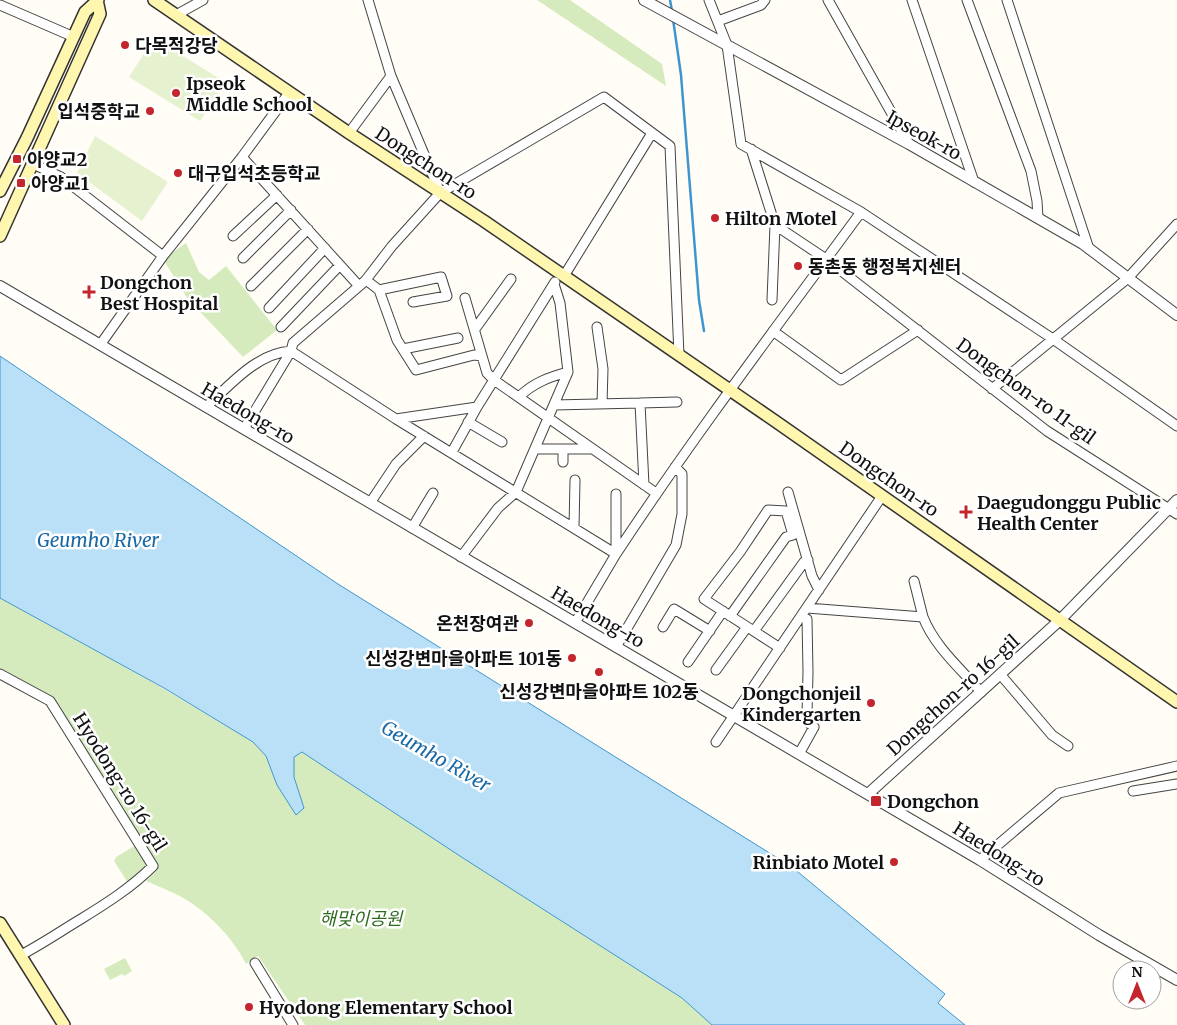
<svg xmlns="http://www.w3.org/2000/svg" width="1177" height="1025" font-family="Merriweather,'Noto Sans KR',serif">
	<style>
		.green { fill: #d5ebbd }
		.pitch { fill: #e6f2cf }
		.water { fill: #b9e0f7; stroke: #3f96cf }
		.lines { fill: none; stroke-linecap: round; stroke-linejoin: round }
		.stream { stroke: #3f96cf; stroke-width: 2.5 }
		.minor-casing { stroke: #444; stroke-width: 11 }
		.tertiary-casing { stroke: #444; stroke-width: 12 }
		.secondary-casing { stroke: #333; stroke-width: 14 }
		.minor { stroke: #fff; stroke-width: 9 }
		.tertiary { stroke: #fff; stroke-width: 10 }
		.secondary { stroke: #fff6b0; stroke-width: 11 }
		.poi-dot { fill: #c4262e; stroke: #fff; stroke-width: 2 }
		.labels { text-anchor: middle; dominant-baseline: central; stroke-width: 5; stroke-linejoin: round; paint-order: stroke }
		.poi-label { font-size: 18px; font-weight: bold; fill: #111; stroke: #fff; text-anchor: start }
		.street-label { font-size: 18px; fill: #111; stroke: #fff }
		.park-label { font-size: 18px; font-style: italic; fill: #2f6b1f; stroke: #fff }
		.water-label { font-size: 19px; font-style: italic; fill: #1768a6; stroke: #fff }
	</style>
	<rect width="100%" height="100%" fill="#fffdf5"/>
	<path class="green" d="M537,0h33l92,64 4,22z
		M186,243l13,29 10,8 17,-14 51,64 -34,27 -56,-59 -24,-39z
		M0,598l152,84 101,60 13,14 11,29 27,22 -10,-30v-20l8,-5 161,106 219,140 30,27h-407l-47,-69 -12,8c-14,-28 -40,-54 -68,-69 -10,-5 -21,-9 -32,-14l12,-12 -101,-165 -57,-34z
		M136,845l12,19 -1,6 -19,13 -14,-22 2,-4z
		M125,958l7,13 -8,5 -2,-2 -12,6 -6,-11z"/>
	<path class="pitch" d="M154,38l71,44 -25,39 -71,-44z
		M95,136l73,46 -26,39 -65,-48z"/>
	<path class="water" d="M0,356l338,228 454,283 153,127 -7,9 27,22h-253l-30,-27 -219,-140 -161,-106 -8,5v20l10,31 -8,7 -19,-30 -11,-29 -13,-14 -89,-54 -164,-90z"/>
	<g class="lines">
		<path class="stream" d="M670,0l2,11
			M673,19l8,56 18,225 5,31"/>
		<defs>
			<path id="minor" d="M368,0l23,76 49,116
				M709,0l18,45 14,99 120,68 192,127 124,87
				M828,0l81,144
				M912,0l62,182
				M967,0l64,171 6,30 1,17
				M1007,0l82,249
				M0,5l74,32
				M176,15l27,-15
				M718,21l43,-16 4,-5
				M349,133l42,-57
				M751,149l24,76 -3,75
				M242,157l117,129
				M33,164l28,13 102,79 -63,89
				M775,225l51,34 221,172 130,83
				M233,236l44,-41
				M163,256l79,-99 47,-64
				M243,258l48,-48
				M564,276l88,-143
				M366,280l13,10 62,-13 6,19 -34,6
				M251,286l57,-57
				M379,290l18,50 19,30 58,-15 8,1
				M465,298l22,75 7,7 162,113
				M269,308l56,-60
				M281,327l59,-62
				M597,327l6,42 -1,35
				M475,329l36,-50
				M773,331l68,49 77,-50
				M403,349l55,-11
				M992,389l136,-111 49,-54
				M519,397c14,-14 30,-20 49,-25
				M640,403l37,-1
				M554,405l86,-2 4,82
				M206,407c24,-22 51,-54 85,-56l105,68 220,135 -41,69
				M396,419l81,-12
				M468,422l34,20
				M244,429l47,-78 2,-8 72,-62 27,-35 48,-53 164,-96 66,49 9,209
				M535,449h58
				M563,449v13
				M452,452l25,-45 78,-125
				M788,492l24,84 7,14
				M616,494v60
				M370,503l26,-39 28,-28
				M412,528l21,-35
				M574,528l1,-48
				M616,554c77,-117 162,-229 245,-342
				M461,557l37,-49 18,-16 52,-120 -8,-69 -6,-19
				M914,581l9,36
				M807,608l116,9c12,30 37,51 58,75
				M730,616l56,-79 7,-2 -7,-24 -18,-1 -28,42 -36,47 76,49
				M663,627l11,-18 36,22
				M754,631l50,-69 4,-2
				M616,647l60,-102 6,-31v-40l-7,-7
				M688,662l35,-51
				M716,670l31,-43
				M0,674l50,27 103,165c-21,21 -46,37 -72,53 -20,12 -39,25 -60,36
				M1000,674l52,61 16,11
				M716,742l166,-246
				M799,754l15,-27 -4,-3 -3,-9 1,-43 -1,-53 -5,-3
				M1133,791l44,-7
				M980,860l79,-67 118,-27
				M255,963l38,62"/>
			<path id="tertiary" d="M644,0l265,144 174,100 94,71
				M0,286l980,574 119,75 78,45
				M868,794l192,-174 117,-120"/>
			<path id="secondary" d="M154,0l195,133 135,88 291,200 402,281
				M0,191l27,-53 58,-126 13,-12
				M0,236l100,-222 -3,-14
				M0,923l64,102"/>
		</defs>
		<use href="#minor" class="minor-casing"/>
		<use href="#tertiary" class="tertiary-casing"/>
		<use href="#secondary" class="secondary-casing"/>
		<use href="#minor" class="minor"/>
		<use href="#tertiary" class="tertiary"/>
		<use href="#secondary" class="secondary"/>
	</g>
	<g class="poi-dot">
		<circle cx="125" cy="45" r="5"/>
		<circle cx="176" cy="93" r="5"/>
		<circle cx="150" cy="111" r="5"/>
		<rect x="12" y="154" width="10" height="10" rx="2.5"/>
		<circle cx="178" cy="173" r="5"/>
		<rect x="16" y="178" width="10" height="10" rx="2.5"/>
		<circle cx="715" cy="218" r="5"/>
		<circle cx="798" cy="266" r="5"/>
		<path d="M86.5 284.5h5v5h5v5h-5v5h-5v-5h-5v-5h5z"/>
		<path d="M963.5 504.5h5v5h5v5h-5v5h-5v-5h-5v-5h5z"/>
		<circle cx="529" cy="623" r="5"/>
		<circle cx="572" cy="658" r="5"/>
		<circle cx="599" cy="672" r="5"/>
		<circle cx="871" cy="703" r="5"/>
		<rect x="870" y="795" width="12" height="12" rx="2.5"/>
		<circle cx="894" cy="862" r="5"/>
		<circle cx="249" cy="1007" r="5"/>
	</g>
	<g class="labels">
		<g class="poi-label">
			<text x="135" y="45">다목적강당</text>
			<text x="186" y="83">Ipseok<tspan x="186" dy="21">Middle School</tspan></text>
			<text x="140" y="111" text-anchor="end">입석중학교</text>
			<text x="27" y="159">아양교2</text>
			<text x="188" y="173">대구입석초등학교</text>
			<text x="31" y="183">아양교1</text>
			<text x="725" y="218">Hilton Motel</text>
			<text x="808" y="266">동촌동 행정복지센터</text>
			<text x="100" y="282">Dongchon<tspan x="100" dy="21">Best Hospital</tspan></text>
			<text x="977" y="502">Daegudonggu Public<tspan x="977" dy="21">Health Center</tspan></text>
			<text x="519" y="623" text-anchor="end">온천장여관</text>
			<text x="562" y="658" text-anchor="end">신성강변마을아파트 101동</text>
			<text x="599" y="691" text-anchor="middle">신성강변마을아파트 102동</text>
			<text x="861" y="693" text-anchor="end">Dongchonjeil<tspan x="861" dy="21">Kindergarten</tspan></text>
			<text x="887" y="801">Dongchon</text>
			<text x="884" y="862" text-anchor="end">Rinbiato Motel</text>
			<text x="259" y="1007">Hyodong Elementary School</text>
		</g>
		<g class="street-label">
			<text transform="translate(924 135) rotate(29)">Ipseok-ro</text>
			<text transform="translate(426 163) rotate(33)">Dongchon-ro</text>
			<text transform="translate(1026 391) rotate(36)">Dongchon-ro 11-gil</text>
			<text transform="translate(248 413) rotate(30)">Haedong-ro</text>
			<text transform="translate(889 479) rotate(35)">Dongchon-ro</text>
			<text transform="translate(598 617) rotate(30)">Haedong-ro</text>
			<text transform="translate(953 695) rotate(-42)">Dongchon-ro 16-gil</text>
			<text transform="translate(120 782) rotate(58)">Hyodong-ro 16-gil</text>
			<text transform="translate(999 854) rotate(32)">Haedong-ro</text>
		</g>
		<g class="park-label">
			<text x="361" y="918">해맞이공원</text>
		</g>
		<g class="water-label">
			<text x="98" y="540">Geumho River</text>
			<text transform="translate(436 756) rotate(30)">Geumho River</text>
		</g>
	</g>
	<g transform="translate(1137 985)"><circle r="24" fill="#ffffff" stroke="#a0a0a0"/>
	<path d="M0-4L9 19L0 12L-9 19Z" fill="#c4262e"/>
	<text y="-8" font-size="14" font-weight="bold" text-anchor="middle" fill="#111111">N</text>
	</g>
</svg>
